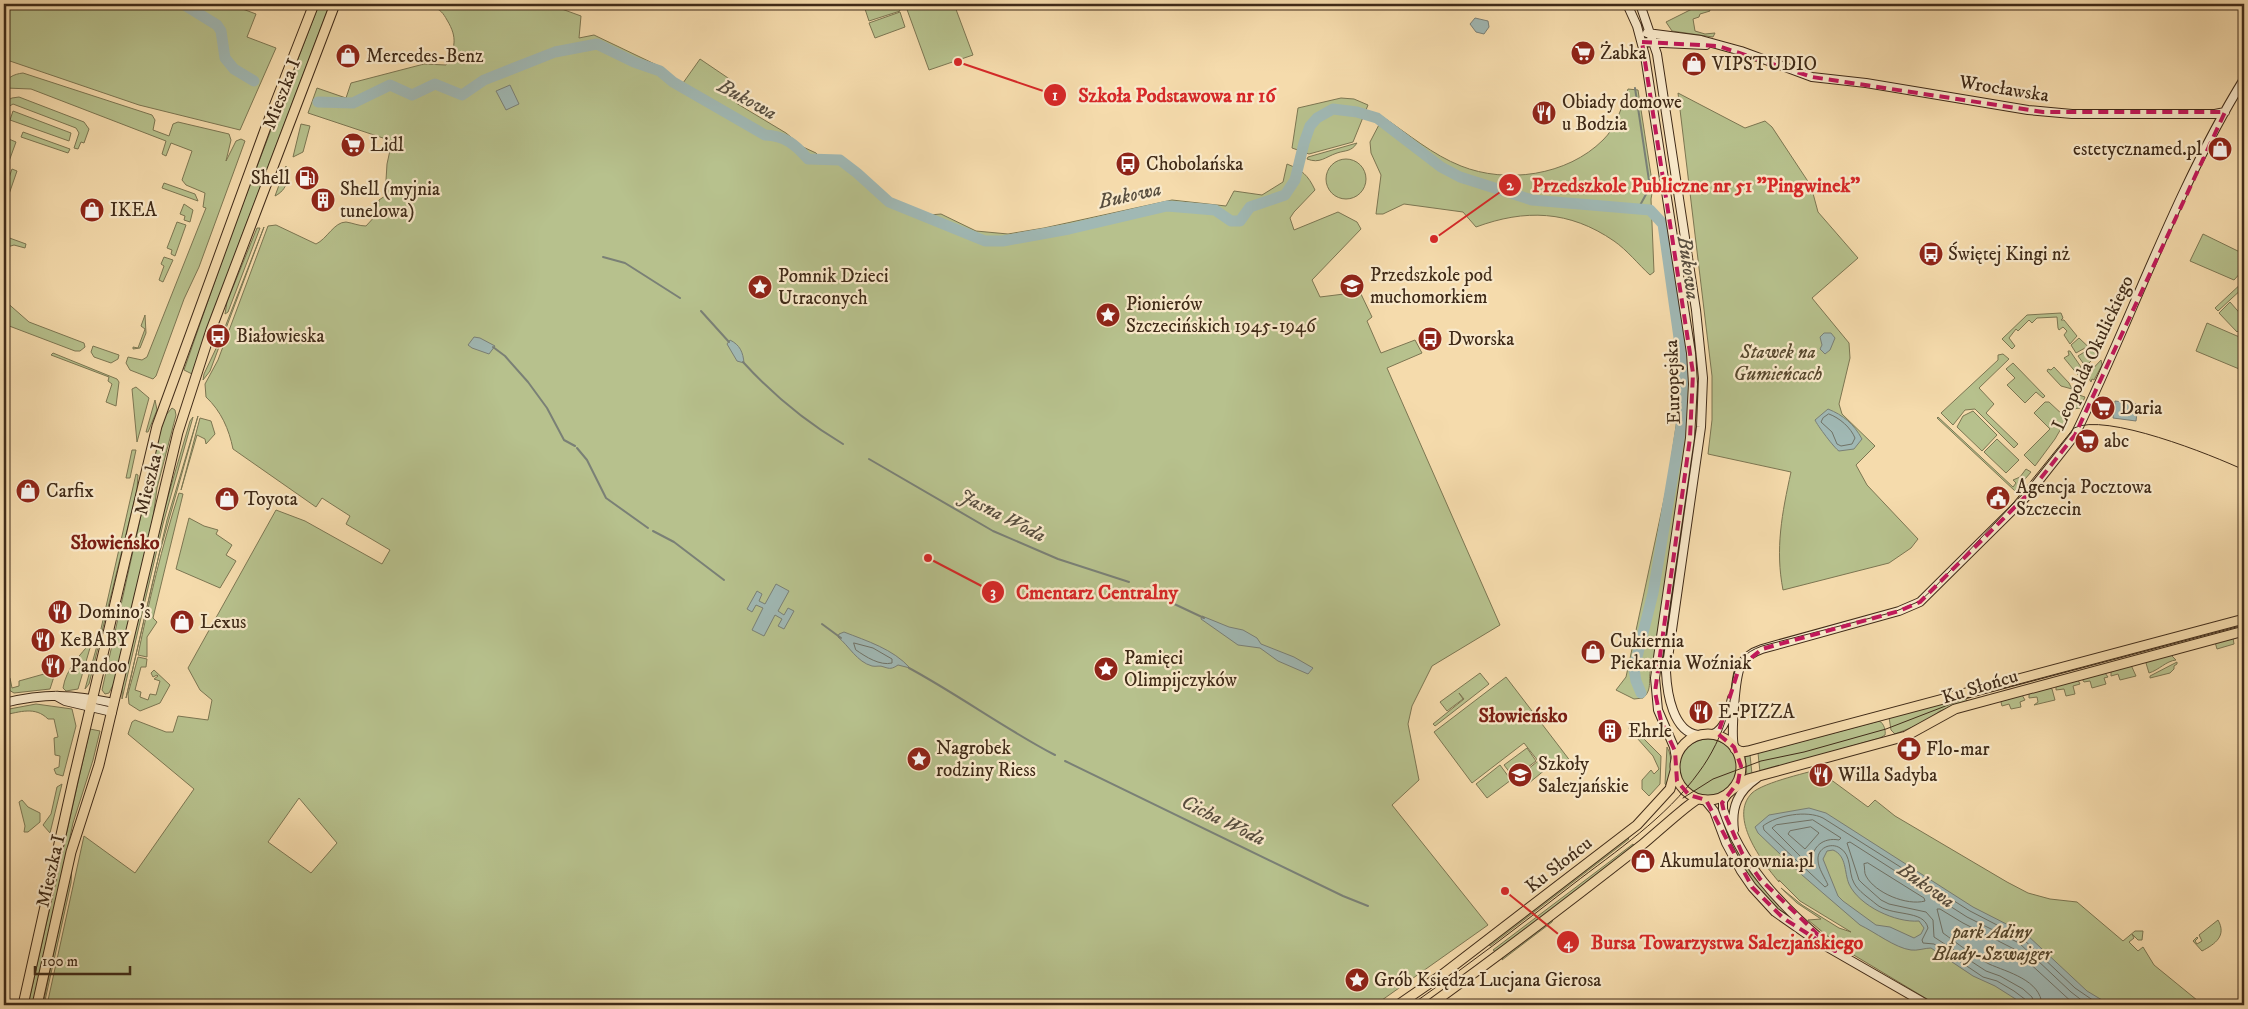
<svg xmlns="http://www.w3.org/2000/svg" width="2248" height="1009" font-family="'IM FELL DW Pica',serif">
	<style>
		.green { fill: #b7c18d; stroke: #7c7652; fill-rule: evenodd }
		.water { fill: #a0b8b4; stroke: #7a8076; fill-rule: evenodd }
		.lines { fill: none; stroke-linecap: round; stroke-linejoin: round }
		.shore { stroke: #707266; stroke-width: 1 }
		.stream { stroke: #7a8076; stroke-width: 2 }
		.river { stroke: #a0b8b4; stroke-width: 11 }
		.secondary-casing { stroke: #402b18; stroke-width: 10 }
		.primary-casing { stroke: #402b18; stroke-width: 11 }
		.secondary { stroke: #f8e8c9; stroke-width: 8 }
		.primary { stroke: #f5dbac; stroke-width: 9 }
		.tram { stroke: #402b18; stroke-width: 1 }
		.marked { fill: none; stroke: #c2185b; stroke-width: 4; stroke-dasharray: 10 6; stroke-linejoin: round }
		.labels { text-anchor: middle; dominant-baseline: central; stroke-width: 4.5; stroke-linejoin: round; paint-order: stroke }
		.poi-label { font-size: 19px; fill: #402b18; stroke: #f8e8c9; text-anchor: start }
		.street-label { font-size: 19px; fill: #402b18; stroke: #f8e8c9 }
		.park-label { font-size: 19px; font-style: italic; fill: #58492f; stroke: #f8e8c9 }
		.water-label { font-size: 20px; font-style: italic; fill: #584e3f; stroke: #f8e8c9 }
		.neighbourhood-label { font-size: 20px; font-weight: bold; fill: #7a1f14; stroke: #f8e8c9 }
		.leader { fill: none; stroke: #d62828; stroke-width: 2 }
		.callout-dot { fill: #d62828; stroke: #f8e8c9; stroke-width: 2 }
		.mark-label { font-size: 15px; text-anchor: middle; font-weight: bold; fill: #fff }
		.callout-label { font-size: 20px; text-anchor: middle; font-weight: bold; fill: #d62828; stroke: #f8e8c9; stroke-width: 4.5; stroke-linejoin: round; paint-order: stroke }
	</style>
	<rect width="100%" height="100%" fill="#f5dbac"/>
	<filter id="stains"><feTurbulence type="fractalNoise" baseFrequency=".004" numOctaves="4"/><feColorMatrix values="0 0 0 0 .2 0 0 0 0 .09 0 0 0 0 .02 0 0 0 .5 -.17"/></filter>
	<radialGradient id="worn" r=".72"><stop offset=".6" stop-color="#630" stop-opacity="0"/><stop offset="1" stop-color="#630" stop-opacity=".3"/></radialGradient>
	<path class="green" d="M4,4h230l6,4 16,6 -9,23 29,11 -36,82 -101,-25 -135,-46z
		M319,4h11l-89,234 -49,136 -8,-4 48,-138z
		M435,4h113l33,12 -2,22 15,-3 69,33 11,10 9,5 17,-24 31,21 5,23 50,30 17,14 13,6 8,8 16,2 17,10 32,29 29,14 23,-2 35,17 32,3 36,-6 128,-28 54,6 8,-15 28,4 21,-13 4,-18c15,6 21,11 28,26l-21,22 -4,6 4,12 44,-18 19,10 4,7 -49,51 8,17 40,-5 12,25 -5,4 14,32 34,-13 7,13 -35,15 113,257 -68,41 -20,40 -4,18 11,56 -27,25 96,120 -113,80h-1328l37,-169 51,37 59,-84 -66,-55 4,-12 3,-2 31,12h7l5,-16 30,4 4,-20 -12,-10 -12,-22 88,-158 29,11 77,43 8,-14 -44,-26 4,-8 -28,-18 -6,9 -83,-58c-4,-20 -12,-38 -27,-52l-1,-13 13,-24 50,-134 8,-1 40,19c11,-5 18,-22 30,-22 7,1 13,4 20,4l12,-13 1,-13 6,-4 2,-32 5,-23 -84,-28 9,-25 29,10 5,-15 73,-19 22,1c9,-17 12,-27 1,-45 -4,-7 -6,-10 -14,-13zM299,798l38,45 -26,30 -43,-31z
		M869,4h28l3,7 -31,10 -5,-15z
		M905,4h49l19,51 -44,15z
		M1702,4h5l3,7 -10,3 -1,3 -6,2 2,12 10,3 10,-1 -2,4 -41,-6 -6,-9z
		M900,12l5,15 -30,11 -6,-15z
		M23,73l129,42 3,5 -2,10 16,6 4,-12 5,-2 51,12 2,6 -5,21 10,-20 5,-2 4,2 -46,126 -15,32 -28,77 -3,3 -23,-9 -4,-7 2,-6 14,3 5,-3 59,-149 -3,-1 2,-14 -19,-8 -4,-5 10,-29 -21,-8 -5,13 -4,-2 4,-13 -135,-52 -25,-1c-2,-10 8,-14 17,-15z
		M1628,89l10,1 15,98 -2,11 3,73 -4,3c-12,-11 -23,-25 -36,-34 -45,-31 -89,-32 -138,-14l-13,-15 -59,-8 -21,10h-7l5,-39 -10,-22 -1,-11 13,-25c25,17 50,38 78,49 45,18 106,10 142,-26 13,-12 19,-34 25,-51z
		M1678,93l67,35 20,-7 7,6 39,59 7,26 40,46 -46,40 37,45 1,15 -11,46 3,10 33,32 -19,19 11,20 51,54 -7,9 -22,15 -106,27c-8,-41 -1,-77 8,-118l-83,-18 4,-34v-44z
		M19,97l65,25 5,7 -5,14 -3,-1 -3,7 -4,-1 5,-15 -3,-5 -63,-24 -5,3 -4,10v-15l8,-4z
		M1341,98l13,1 14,6 -15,37 -44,12 -17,-6 6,-40z
		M13,111l58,22 -2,8 -59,-21z
		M301,124l9,2 -7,26 -10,5z
		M23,132l47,17 -2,4 -47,-16z
		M4,137l12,5 -12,33z
		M1357,143c-6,9 -11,7 -20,10 -12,4 -17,11 -30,6l1,-2z
		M1326 179a20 20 0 1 1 40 0a20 20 0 1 1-40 0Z
		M286,166c4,12 1,24 -11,30z
		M12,169l5,2 -9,26 -4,-2v-3z
		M164,183l31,11 3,7 -36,-13z
		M184,204l9,6 -3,12 -6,-2 1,-4 -5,-2z
		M177,222l9,3 -11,31 -4,-2 1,-4 -5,-2z
		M264,227l-54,144 -7,9 1,-6 16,-34z
		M257,228h3l-32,84 -3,2 2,-12z
		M2203,234l41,20v15l-10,11 -44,-19z
		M4,236l22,8 -1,4 -11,-3 -10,3z
		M164,257l9,3 -10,22 -4,-2 5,-14 -3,-2z
		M2244,281v6l-26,24 -3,-3z
		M4,300l25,22 55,21 1,4 -5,4h-5l-71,-27z
		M2230,302l14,16v7l-7,7 -18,-19z
		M2061,313l2,5 -2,2h3l13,16 -7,8 -6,-9 3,-4 -4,-4 -4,3 -1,-2 -1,-11 -20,1 -5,5 -3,-3 -11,11 -2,-2 -7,9 6,8 -3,3 -10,-10 25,-24z
		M145,315l1,18 -6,15 -7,1v-2l5,1 7,-19 -4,-3z
		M2207,323l37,16v32l-48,-20z
		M2079,338l18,17 -8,8h-6l-5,-7 8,-5 -1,-3 -9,5 -5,-8z
		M93,346l26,9 -1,4 -7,4 -17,-6 -3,-5z
		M2068,351h2l11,16 -3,8 -14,-17 5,-3z
		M53,353l64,26 2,3 -3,24 -10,-4 6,-18 -4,-3 1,-4 -58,-22z
		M1687,354l2,23 -2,57 -33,227c-9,14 1,27 -11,37l-9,1 -18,-9 10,-13 42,-196 11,-75 1,-18 -4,-31z
		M2003,354l6,5 -30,29 15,16 -8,9 32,31 -4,4 -39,-39 -10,1 -12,15 -12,-12 57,-53v-5z
		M2101,360l1,5 -8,15 -2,-1 -1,3 -4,-7z
		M2013,363l32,33 -2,2 -7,-6 -11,11 -18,-18 8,-7 -9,-9z
		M2054,367l15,16 3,6 -11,-3 -14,-15 1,-2 3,1z
		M136,387l13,11 -12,44 -5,-53z
		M2074,394l1,6 3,-1 -2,-5 9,3 -5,11 -7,1 -3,-2 -1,-6z
		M155,400l2,10 -9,22h-2z
		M2045,402h4l15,14 2,4 -11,19 -20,27 -11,-11 26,-26 -16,-16z
		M172,408l3,2 1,5 -19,73 -5,37 -38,158 -5,10 -4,1 -3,-4 57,-255 6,-19z
		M1973,411l24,24 -15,16 -25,-24 6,-11z
		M198,416l-39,139 -33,143 41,-178z
		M193,417l-30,107 -41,175v-13l38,-162 30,-103z
		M1938,417l75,70 3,-4 -3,-3 7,-3 6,-8 5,3 -16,19 -78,-73z
		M200,418l11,3 4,13 -9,10 -1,-5 -8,-4 -16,55z
		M1997,439l22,21 -13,13 -22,-21z
		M132,450h4l-6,28h-4z
		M136,474l2,1 -1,15 -48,194 -4,5 13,-47z
		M179,493l4,1 -30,124 4,4 -10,15v20l-9,-2c11,-54 24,-109 41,-162z
		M189,518l15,8 14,4 -2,4 16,11 -6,10 10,6 -16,27 -44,-19z
		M2233,638l1,6 -17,5 -2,-7z
		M92,641l-14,48 -12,2 -3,-3c3,-19 17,-33 29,-47z
		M2170,654l6,6c-10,1 -17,10 -27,13l-3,-10 3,-4z
		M138,657l9,2 -1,8h-5l-6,23 6,2 -1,5 8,3 2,-6 6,1 4,-14 -6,-2 4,-3 -1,-1 -4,2 -2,-4 3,-3 16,15 -10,18 -20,8 -11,-7 -1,-10z
		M2177,662v2l-3,2v3l-4,4 -20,5v-2z
		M50,664l7,3 -7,22 -36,4 -5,-3 -3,-11 4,-1 2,10 7,-2v-5l25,-7 -2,-8z
		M2131,665l5,11 -16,4 -2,-6 -7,2v-5z
		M1480,673l9,11 -54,42 -2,-2 31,-25 -5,-6 4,6 -16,12 -7,-9z
		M2105,673l3,4 -4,1 2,6 -14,4 -2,-7 -6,1 -2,-3z
		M1506,677l65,85 -8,6 -6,-8 -28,23 -7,-9 16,-13 -14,-18 -52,40 -38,-51z
		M2078,680l2,4 -7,2 2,8 -9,2 -2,-7 -8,1v-5z
		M2047,687l5,2 3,11 -21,5 4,-3 -1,-5 -8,1v-5z
		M2022,695l3,5 -5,2 1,5 -10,2 -2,-5 -7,2 -1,-4 3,-4z
		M1965,696l2,6 -27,9 -17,12 -28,11 -4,-4 -2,-13z
		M36,704l36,5 4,17 -13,50 -7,-2 -2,-5 5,-2 1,-11 -5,-1 -1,-17 4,-1 -4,-18h-6c-13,-13 -28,-7 -44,-4v-5z
		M1879,721c5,2 7,10 6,14l-5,3 -120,34 -2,-19z
		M1630,725l31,31 -1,28 -11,12 -7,-7v-9l9,-10 3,4 5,-5 -6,-13 -24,-27z
		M90,729l10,2 -7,29 -20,63 -40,182h-5z
		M1679 768a29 29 0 1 1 58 0a29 29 0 1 1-58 0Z
		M1667,747c6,10 5,29 0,39l-2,-2z
		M1527,748l9,13 -22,17 -10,-13z
		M1750,755l2,19 -5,2 -2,-19z
		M1500,765l11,15 -24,18 -11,-14z
		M1828,767l2,12 38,28 7,-7 20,16 112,66 21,11 22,6 27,3 46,39 12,-10h8l-1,9h-4l-6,-6 2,4 -5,4 9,9 5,-4 11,18 49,40h-266l-95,-57 -34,-28 13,-1 -24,-16 -16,-15 21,17 37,23 12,4 -51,-31 -21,-21v2c-17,-20 -51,-65 -27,-89 12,-11 58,-21 76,-26z
		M62,784l-12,49 -7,-8 8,-11 6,-27z
		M22,800l6,7 12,6v9l-12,10h-4l1,-6 -6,-24z
		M1722,815l12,28 17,31 42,47c-37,-18 -59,-69 -73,-105z
		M1627,837l2,2 -139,107 -1,-3z
		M1633,844l2,3 -139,105 -3,-2z
		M72,864l-1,19 -27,122h-1z
		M1554,916l-2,6 -50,38 1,-4z
		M2218,920c9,16 -3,24 -16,31l-9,-10 4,-4 1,1 -3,3 2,3 5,-3 -3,-6z"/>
	<path class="water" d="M1475,18l13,3 1,6 -5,7 -8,-2 -6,-8z
		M510,85l9,19 -13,6 -10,-19z
		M1824,333h7l4,5 -5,12 -5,4 -5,-5 2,-4 -2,-8z
		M474,337l6,1 15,8 -6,8 -17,-6 -4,-3z
		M730,340c10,5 13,12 14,23l-7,-2 -10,-17z
		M2115,401l23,3 -2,17 -23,-3z
		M1828,409c15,6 26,15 34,30l-8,10 -15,2c-4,-2 -22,-26 -24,-31z
		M776,584l13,7 -11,20 6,4 4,-7 6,3 -10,18 -6,-3 4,-7 -7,-4 -11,21 -12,-6 11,-22 -7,-3 -4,7 -5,-3 10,-18 5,3 -3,7 6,3z
		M1202,616l27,11 14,3 14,8 4,6 33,13 19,11 -5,6 -30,-13 -18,-13 -22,-3 -37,-26z
		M844,632c23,9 49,17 66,36l-12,-3c-6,4 -8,4 -14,2 -4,-2 -8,0 -12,-1 -15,-4 -23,-20 -34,-29l1,-3z
		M1809,808l17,5 147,94 53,27 61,57 20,12 9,2h-91l-30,-19 -22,-10 -42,-28c-6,0 -14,3 -20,2 -16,-2 -36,-18 -51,-25l-58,-50 -44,-42 -3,-6 14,-12zM1833,850c14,6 11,22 16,34 10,22 47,39 70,37l5,7 -3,6 -7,4 -24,-11 -14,-2 -33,-24 -5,-5 -15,-37 4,-8z"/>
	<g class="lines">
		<path class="shore" d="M1829,414c11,4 22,14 26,24l-3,6 -11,2 -4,-2 -5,-12 -11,-10 2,-4z
			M854,643l19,5 19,11v4c-12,3 -26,-6 -36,-13z
			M1813,820l28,18 -2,2c-16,-3 -28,7 -27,24l-3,1 -37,-37 4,-3z
			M1811,827l8,6 -14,16 -17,-15 2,-3z
			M1868,863l56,35 1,3c-18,5 -50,-8 -59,-25 -2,-3 -1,-8 -2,-12z
			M2028,1005l-2,-5 -12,-9 -17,-10 -14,-4 -49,-33 -11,-1 -1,-3 6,-12c-4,-19 -37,-11 -52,-24 -7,-6 -18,-13 -22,-21 -6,-11 -2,-28 -14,-35 -9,-6 -23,0 -22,12 0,8 7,18 10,25l-3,2 -61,-57 -1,-4c14,-11 44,-16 60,-8l147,93 52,27 53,50 25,17
			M2034,1005l-2,-8 -9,-8 -23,-13 -14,-5 -52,-34 -1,-17 -7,-8 -37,-8 -8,-4 -18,-16 -4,-4 -12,-37 3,-1 117,75 52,26 52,49 17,13
			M2042,1005c-1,-25 -35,-33 -53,-41 -16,-8 -32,-21 -46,-31l-6,-24h3l23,14 51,26 61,56"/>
		<path class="stream" d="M1635,88l15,99 -12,22
			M603,257l22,6 55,35
			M701,311l28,31
			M493,347l12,9 23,26 19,26 17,32 11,6
			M743,362c30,33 61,59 100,82
			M577,448l10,12 19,38 42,30
			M869,459l124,72 65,28 71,23
			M653,531l21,11 50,38
			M1153,594l51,24
			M822,624l19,14
			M909,668c50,27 96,61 146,87
			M1065,761l278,135 25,10"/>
		<path class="river" d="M131,4h5
			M183,4l34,21 4,6 4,27 9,11 20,12
			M318,102l35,1 37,-18 22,10 23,-11 27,11 22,-15 71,-28 42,-8 37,18 26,9 13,11 92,53c20,1 30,9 43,24l32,1 17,13 32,29 96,39h18l66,-12 98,-23 48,4 16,11h9l10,-14 35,-12 10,-15 9,-37 6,-17 7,-8 16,-9 24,3 20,6 64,49 19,10 72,23 118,10 13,14 20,142 -2,61 -28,166 -19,76 2,12 5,12"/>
		<defs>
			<path id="secondary" d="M1627,4l10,22 8,30 46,297 2,31 -3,54 -35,240 3,32 16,37 2,11
				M1640,4l17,50 39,256 7,68 -2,49 -35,245c1,21 7,60 32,63
				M1647,33l54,7 40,11 71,26 54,6 162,27 44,4h143l10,-2
				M1642,42l64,3
				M56,696l9,5 47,11
				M4,703c42,-10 68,-9 110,0
				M1713,734c13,-5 16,-23 19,-36
				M1734,747c-3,-13 1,-71 7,-82 4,-8 12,-13 21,-16l137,-38 21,-9 106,-105 49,-62c57,-117 101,-246 169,-356
				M1728,793l-5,8v8c18,54 56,95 99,131
				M1705,800l9,11 12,32 15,28 11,16 23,25 40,28 113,65
				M1734,830c-3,-23 4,-39 23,-52"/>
			<path id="primary" d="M1675 767a33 33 0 1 1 66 0a33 33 0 1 1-66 0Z
				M1735,749l7,3 6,-1 496,-132
				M1733,789l15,-10 158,-43 49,-27 289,-78
				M23,1005l50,-224 84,-355 109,-299 48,-123
				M37,1005l34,-153 28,-87 79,-333 33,-102 124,-326
				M1398,1005l45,-31 194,-149 33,-36 5,-18
				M1430,1005c72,-52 143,-106 213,-161 10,-8 49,-44 56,-45"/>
		</defs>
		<use href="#secondary" class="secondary-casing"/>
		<use href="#primary" class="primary-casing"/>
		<use href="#secondary" class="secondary"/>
		<use href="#primary" class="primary"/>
		<path class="tram" d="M1683,798l30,-19 48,-18 43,-9 82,-23 75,-29 283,-75
			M1411,1005c55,-38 108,-79 161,-120 44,-34 94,-67 127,-113 12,-16 23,-38 28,-57 9,-29 -2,-56 35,-69l132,-34 26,-11 14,-13 76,-81 64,-79c31,-16 138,27 170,42"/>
	</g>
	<path class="marked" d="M1642,42l76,4 94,31 231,35h182l-150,323 -46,58 -109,109 -21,9 -137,38 -23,19 -21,66 16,13 7,19 -3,16 -16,21 2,9 18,41 18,26 75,72 -52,-33 -31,-31 -46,-87 -17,-5 -12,-14 -2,-30 -14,-30 -6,-29 35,-254 3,-65z"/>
	<defs>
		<symbol id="supermarket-disc" viewBox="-11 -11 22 22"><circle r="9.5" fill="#8f2418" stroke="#f8e8c9"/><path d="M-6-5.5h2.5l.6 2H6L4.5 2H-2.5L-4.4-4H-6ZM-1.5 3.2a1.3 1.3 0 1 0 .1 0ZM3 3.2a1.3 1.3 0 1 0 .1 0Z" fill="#fff"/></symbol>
		<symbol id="shop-disc" viewBox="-11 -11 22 22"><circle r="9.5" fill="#8f2418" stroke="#f8e8c9"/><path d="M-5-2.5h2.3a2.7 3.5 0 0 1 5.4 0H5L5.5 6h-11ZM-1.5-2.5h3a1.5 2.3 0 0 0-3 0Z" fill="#fff"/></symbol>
		<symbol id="restaurant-disc" viewBox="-11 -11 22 22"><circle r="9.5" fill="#8f2418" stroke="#f8e8c9"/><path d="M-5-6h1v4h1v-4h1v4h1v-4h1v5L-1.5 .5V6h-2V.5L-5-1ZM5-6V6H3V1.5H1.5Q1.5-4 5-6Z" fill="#fff"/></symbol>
		<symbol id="bus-disc" viewBox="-11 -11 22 22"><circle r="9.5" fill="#8f2418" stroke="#f8e8c9"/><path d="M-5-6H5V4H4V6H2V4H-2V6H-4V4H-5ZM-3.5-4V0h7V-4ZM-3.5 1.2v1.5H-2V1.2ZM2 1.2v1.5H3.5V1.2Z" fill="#fff"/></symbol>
		<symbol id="fuel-disc" viewBox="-11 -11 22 22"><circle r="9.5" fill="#8f2418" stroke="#f8e8c9"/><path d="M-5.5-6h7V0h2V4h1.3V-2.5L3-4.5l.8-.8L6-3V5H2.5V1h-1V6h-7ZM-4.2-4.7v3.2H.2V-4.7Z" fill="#fff"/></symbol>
		<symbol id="building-disc" viewBox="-11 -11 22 22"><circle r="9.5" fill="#8f2418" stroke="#f8e8c9"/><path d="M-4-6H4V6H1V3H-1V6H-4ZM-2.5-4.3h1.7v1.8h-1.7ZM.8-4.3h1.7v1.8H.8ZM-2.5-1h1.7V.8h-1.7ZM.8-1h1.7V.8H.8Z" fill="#fff"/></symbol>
		<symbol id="school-disc" viewBox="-11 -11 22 22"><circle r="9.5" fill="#8f2418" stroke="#f8e8c9"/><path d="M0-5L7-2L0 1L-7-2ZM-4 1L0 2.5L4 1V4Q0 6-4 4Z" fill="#fff"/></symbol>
		<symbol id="sight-disc" viewBox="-11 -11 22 22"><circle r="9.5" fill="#8f2418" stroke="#f8e8c9"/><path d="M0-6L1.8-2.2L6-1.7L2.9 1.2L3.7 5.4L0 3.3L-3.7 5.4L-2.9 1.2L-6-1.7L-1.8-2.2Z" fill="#fff"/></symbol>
		<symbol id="civic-disc" viewBox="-11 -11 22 22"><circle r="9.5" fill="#8f2418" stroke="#f8e8c9"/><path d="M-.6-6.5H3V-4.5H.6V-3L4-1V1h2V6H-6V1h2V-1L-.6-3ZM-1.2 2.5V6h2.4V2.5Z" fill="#fff"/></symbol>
		<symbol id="pharmacy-disc" viewBox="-11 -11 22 22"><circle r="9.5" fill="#8f2418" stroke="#f8e8c9"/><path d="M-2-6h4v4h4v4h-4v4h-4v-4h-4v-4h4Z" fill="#fff"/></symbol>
	</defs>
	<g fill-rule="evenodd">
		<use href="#supermarket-disc" x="1569" y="39" width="28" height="28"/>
		<use href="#shop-disc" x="334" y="42" width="28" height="28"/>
		<use href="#shop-disc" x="1680" y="50" width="28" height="28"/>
		<use href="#restaurant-disc" x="1530" y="99" width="28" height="28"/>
		<use href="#supermarket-disc" x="339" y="131" width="28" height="28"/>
		<use href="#shop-disc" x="2206" y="135" width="28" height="28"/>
		<use href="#bus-disc" x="1114" y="150" width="28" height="28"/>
		<use href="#fuel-disc" x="293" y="164" width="28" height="28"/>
		<use href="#building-disc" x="309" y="186" width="28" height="28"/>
		<use href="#shop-disc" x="78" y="196" width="28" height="28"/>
		<use href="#bus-disc" x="1917" y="240" width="28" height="28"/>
		<use href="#school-disc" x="1338" y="272" width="28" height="28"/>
		<use href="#sight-disc" x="746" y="273" width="28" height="28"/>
		<use href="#sight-disc" x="1094" y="301" width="28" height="28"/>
		<use href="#bus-disc" x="204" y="322" width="28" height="28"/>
		<use href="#bus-disc" x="1416" y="325" width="28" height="28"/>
		<use href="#supermarket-disc" x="2089" y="394" width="28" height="28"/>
		<use href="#supermarket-disc" x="2073" y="427" width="28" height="28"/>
		<use href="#shop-disc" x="14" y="477" width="28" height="28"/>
		<use href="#civic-disc" x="1984" y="484" width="28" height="28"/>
		<use href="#shop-disc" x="213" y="485" width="28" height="28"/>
		<use href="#restaurant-disc" x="46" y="598" width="28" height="28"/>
		<use href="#shop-disc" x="168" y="608" width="28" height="28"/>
		<use href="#restaurant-disc" x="29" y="626" width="28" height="28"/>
		<use href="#shop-disc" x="1579" y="638" width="28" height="28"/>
		<use href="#restaurant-disc" x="39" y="652" width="28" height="28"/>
		<use href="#sight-disc" x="1092" y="655" width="28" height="28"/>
		<use href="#restaurant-disc" x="1687" y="698" width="28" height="28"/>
		<use href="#building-disc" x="1596" y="717" width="28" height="28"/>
		<use href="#pharmacy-disc" x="1895" y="735" width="28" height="28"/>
		<use href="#sight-disc" x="905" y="745" width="28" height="28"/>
		<use href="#school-disc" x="1506" y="761" width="28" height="28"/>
		<use href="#restaurant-disc" x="1807" y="761" width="28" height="28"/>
		<use href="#shop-disc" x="1629" y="847" width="28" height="28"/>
		<use href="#sight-disc" x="1343" y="966" width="28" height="28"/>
	</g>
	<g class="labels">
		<g class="poi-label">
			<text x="1600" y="53">Żabka</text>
			<text x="366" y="56">Mercedes-Benz</text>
			<text x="1712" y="64">VIPSTUDIO</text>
			<text x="1562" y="102">Obiady domowe<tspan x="1562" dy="22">u Bodzia</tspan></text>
			<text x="370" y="145">Lidl</text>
			<text x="2202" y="149" text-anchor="end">estetycznamed.pl</text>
			<text x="1146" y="164">Chobolańska</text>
			<text x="290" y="178" text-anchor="end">Shell</text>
			<text x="340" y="189">Shell (myjnia<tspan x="340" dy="22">tunelowa)</tspan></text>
			<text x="110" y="210">IKEA</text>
			<text x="1948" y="254">Świętej Kingi nż</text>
			<text x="1370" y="275">Przedszkole pod<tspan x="1370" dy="22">muchomorkiem</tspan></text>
			<text x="778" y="276">Pomnik Dzieci<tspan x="778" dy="22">Utraconych</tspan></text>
			<text x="1126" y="304">Pionierów<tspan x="1126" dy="22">Szczecińskich 1945-1946</tspan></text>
			<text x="236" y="336">Białowieska</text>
			<text x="1448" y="339">Dworska</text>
			<text x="2120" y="408">Daria</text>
			<text x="2104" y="441">abc</text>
			<text x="2016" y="487">Agencja Pocztowa<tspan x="2016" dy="22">Szczecin</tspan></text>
			<text x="46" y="491">Carfix</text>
			<text x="244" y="499">Toyota</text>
			<text x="78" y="612">Domino's</text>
			<text x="200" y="622">Lexus</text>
			<text x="60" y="640">KeBABY</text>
			<text x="1610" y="641">Cukiernia<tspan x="1610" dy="22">Piekarnia Woźniak</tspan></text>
			<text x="1124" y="658">Pamięci<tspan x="1124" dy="22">Olimpijczyków</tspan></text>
			<text x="70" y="666">Pandoo</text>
			<text x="1718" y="712">E-PIZZA</text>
			<text x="1628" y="731">Ehrle</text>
			<text x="936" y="748">Nagrobek<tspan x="936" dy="22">rodziny Riess</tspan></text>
			<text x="1926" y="749">Flo-mar</text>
			<text x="1538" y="764">Szkoły<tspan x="1538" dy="22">Salezjańskie</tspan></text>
			<text x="1838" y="775">Willa Sadyba</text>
			<text x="1660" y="861">Akumulatorownia.pl</text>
			<text x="1374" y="980">Grób Księdza Lucjana Gierosa</text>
		</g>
		<g class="street-label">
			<text transform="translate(2004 89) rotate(9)">Wrocławska</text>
			<text transform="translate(282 94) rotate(-69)">Mieszka I</text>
			<text transform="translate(2093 353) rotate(-65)">Leopolda Okulickiego</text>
			<text transform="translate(1673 382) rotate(-92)">Europejska</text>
			<text transform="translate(150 479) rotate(-76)">Mieszka I</text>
			<text transform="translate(1980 687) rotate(-17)">Ku Słońcu</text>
			<text transform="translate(1559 865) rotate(-38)">Ku Słońcu</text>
			<text transform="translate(51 871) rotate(-77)">Mieszka I</text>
		</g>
		<g class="park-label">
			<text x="1778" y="352">Stawek na<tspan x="1778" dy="22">Gumieńcach</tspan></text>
			<text x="1992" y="932">park Adiny<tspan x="1992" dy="22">Blady-Szwajger</tspan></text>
		</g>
		<g class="water-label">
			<text transform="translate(747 100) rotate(29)">Bukowa</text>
			<text transform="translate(1130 196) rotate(-12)">Bukowa</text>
			<text transform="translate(1688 268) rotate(82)">Bukowa</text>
			<text transform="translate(1002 516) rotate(27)">Jasna Woda</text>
			<text transform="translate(1223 821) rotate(26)">Cicha Woda</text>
			<text transform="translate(1926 886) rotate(35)">Bukowa</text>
		</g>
		<g class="neighbourhood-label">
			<text x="115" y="543">Słowieńsko</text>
			<text x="1523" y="716">Słowieńsko</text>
		</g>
	</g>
	<path class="leader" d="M958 62L1055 95M1434 239L1510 185M928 558L993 592M1505 891L1568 942"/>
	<g class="callout-dot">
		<circle cx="958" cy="62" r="5"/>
		<circle cx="1434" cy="239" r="5"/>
		<circle cx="928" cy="558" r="5"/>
		<circle cx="1505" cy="891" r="5"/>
		<circle cx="1055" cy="95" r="12"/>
		<circle cx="1510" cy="185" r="12"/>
		<circle cx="993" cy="592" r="12"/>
		<circle cx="1568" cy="942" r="12"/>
	</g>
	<g class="mark-label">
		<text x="1055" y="100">1</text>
		<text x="1510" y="190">2</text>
		<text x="993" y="597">3</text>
		<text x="1568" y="948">4</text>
	</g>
	<g class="callout-label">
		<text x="1177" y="102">Szkoła Podstawowa nr 16</text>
		<text x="1696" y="192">Przedszkole Publiczne nr 51 "Pingwinek"</text>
		<text x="1097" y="599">Cmentarz Centralny</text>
		<text x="1727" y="949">Bursa Towarzystwa Salezjańskiego</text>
	</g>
	<rect width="2248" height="1009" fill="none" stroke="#f5dbac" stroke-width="20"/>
	<rect x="5" y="5" width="2238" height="999" fill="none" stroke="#402b18" stroke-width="2.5"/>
	<rect x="10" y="10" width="2228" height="989" fill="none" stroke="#402b18"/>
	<path d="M35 966v8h95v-8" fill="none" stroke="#402b18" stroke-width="2.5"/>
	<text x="42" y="966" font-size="15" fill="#402b18" stroke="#f8e8c9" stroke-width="4" paint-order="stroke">100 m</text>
	<rect width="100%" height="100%" filter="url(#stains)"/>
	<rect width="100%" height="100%" fill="url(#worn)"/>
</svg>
